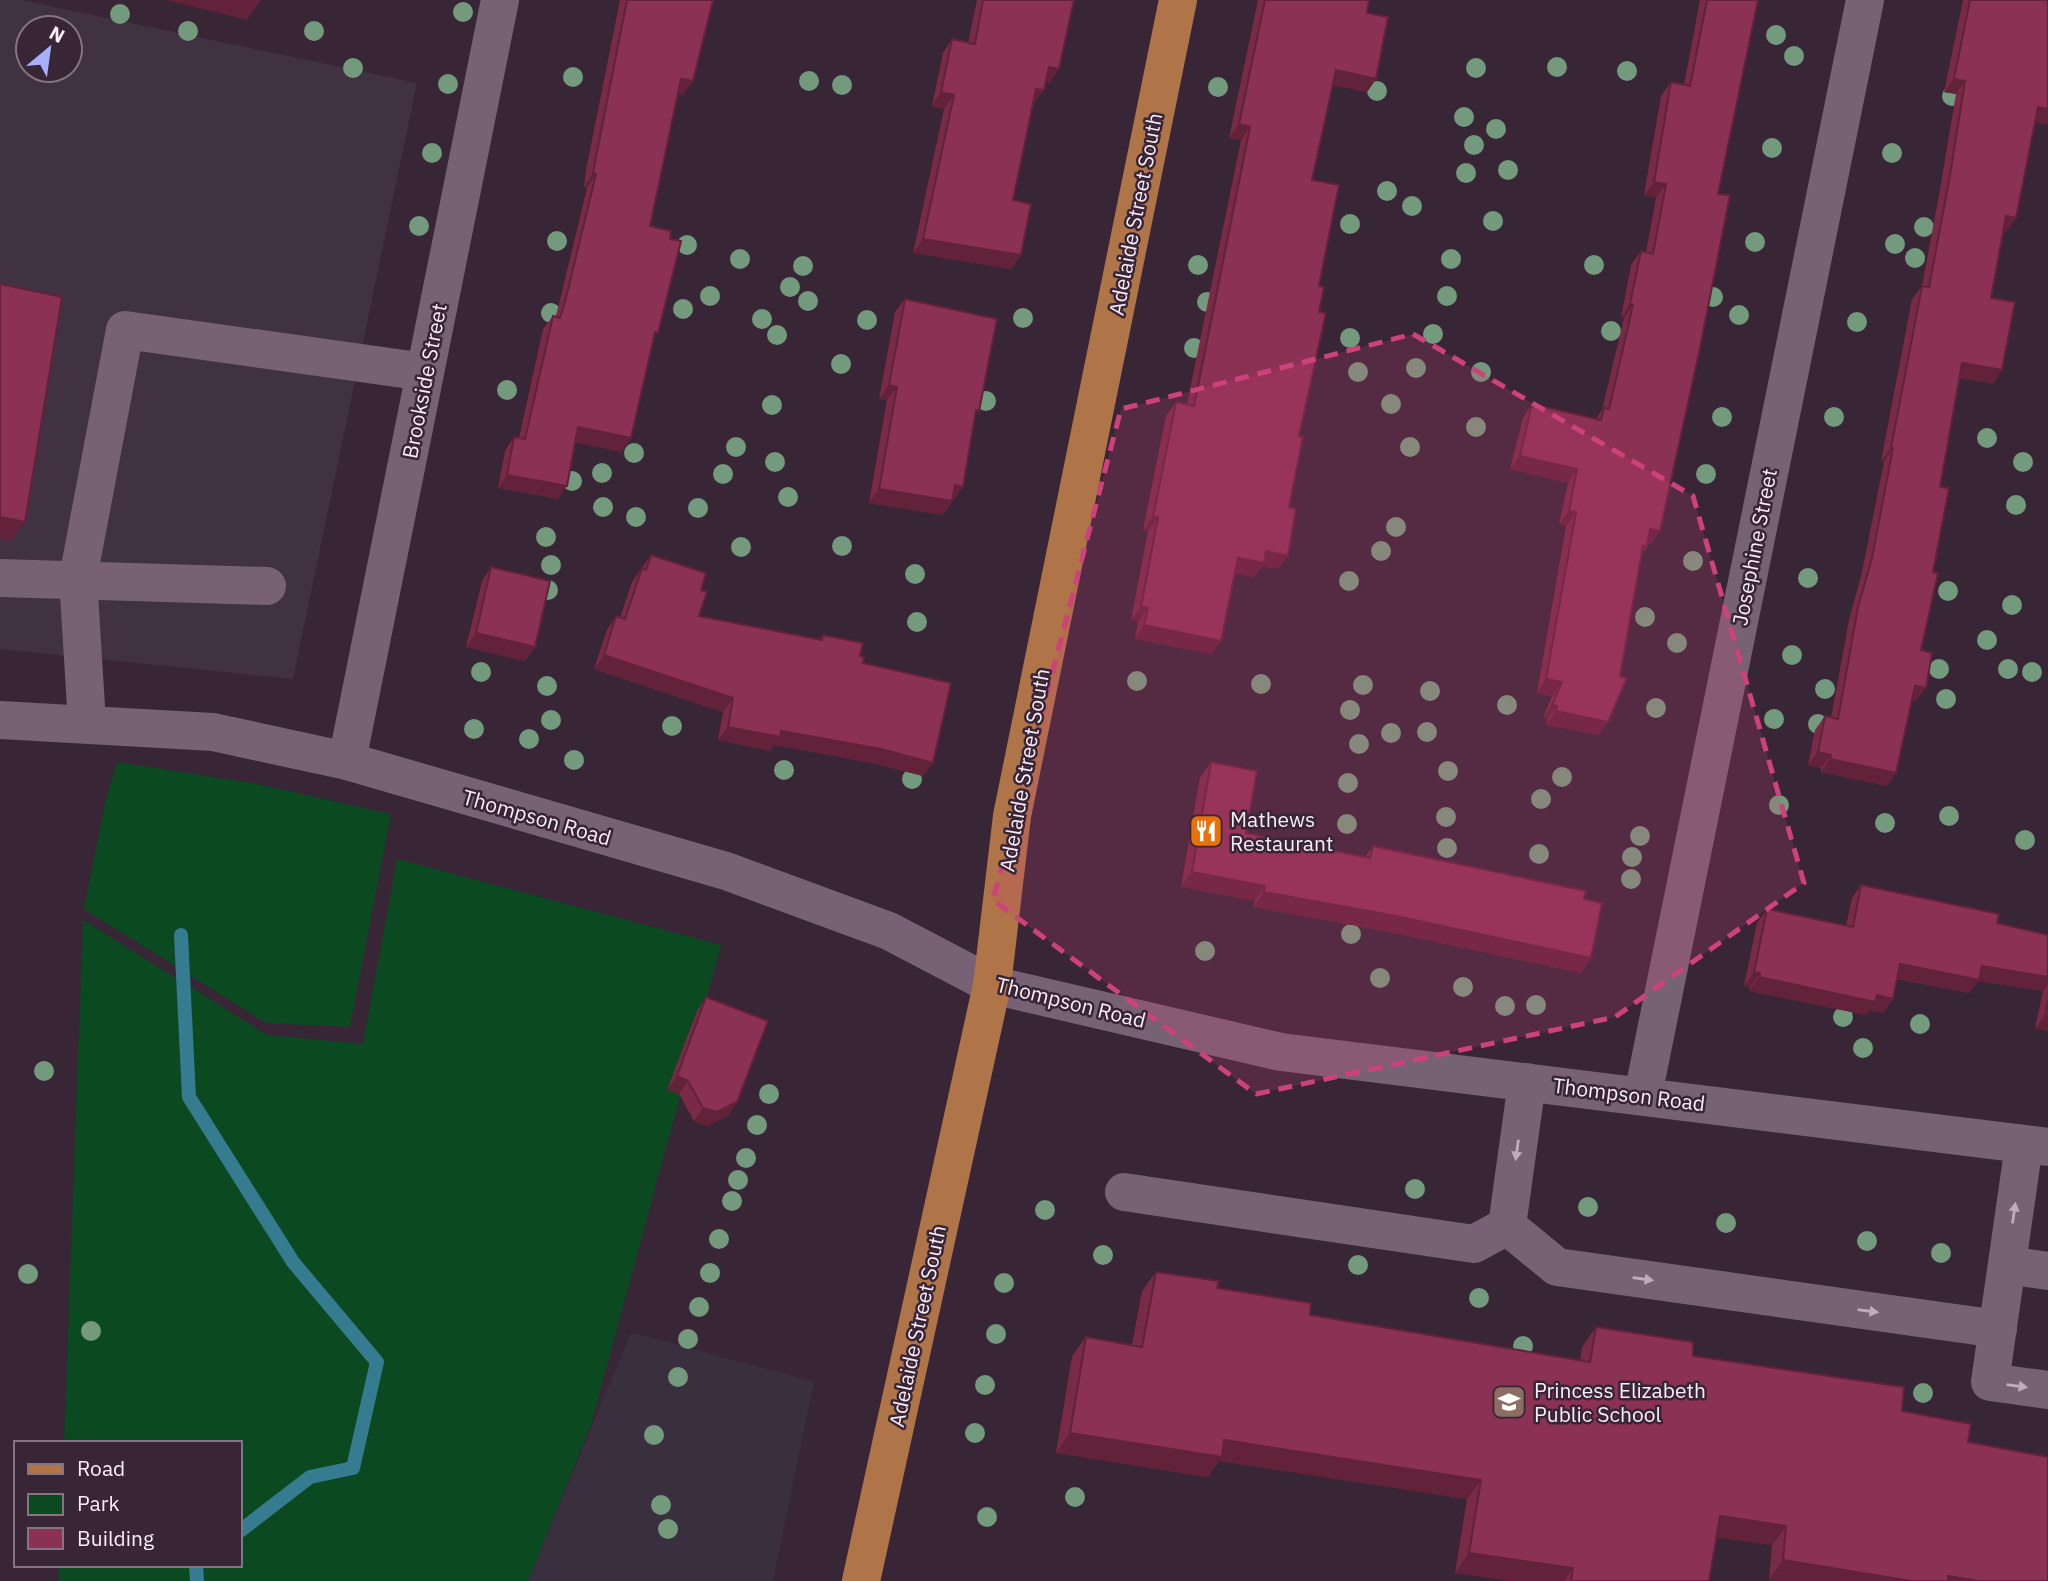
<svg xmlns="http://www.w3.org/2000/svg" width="2048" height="1581" font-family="'IBM Plex Sans',sans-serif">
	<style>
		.commercial { fill: #403240; fill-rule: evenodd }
		.industrial { fill: #3a2f3e }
		.green { fill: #0b4921 }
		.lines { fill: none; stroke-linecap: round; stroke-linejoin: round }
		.stream { stroke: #367c90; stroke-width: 14 }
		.minor { stroke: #776175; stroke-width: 38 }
		.major { stroke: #af7448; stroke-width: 38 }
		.tree { fill: #739a7c }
		.wall { fill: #782a47 }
		.shaded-wall { fill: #61223a }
		.building { fill: #8b3153; stroke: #61223a; stroke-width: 2 }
		.oneway { fill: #beadbc }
		.marked { fill: #cd427a; fill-opacity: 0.2; stroke: #cd427a; stroke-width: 5; stroke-dasharray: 14 9; stroke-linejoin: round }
		.labels { text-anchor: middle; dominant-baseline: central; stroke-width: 5; stroke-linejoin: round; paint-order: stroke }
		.street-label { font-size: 21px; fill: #f9ecf7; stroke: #382536 }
		.poi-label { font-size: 21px; fill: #f9ecf7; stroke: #382536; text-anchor: start }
	</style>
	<rect width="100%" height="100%" fill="#382536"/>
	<path class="commercial" d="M0,0h21l396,83 -124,596 -293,-30zM28,28h42v42h-42z"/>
	<path class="industrial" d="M631,1332l183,50 -41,199h-245z"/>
	<path class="green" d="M117,762l135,21 139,31 -41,213 -84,-4 -182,-114 21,-106z
		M397,859l324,86 -130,480 -63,156h-469v-16h181v-122h-176l19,-523 184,115 96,9z"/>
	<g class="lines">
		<path class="stream" d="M181,935l8,162 104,165 84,100 -24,106 -43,9 -70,54
			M196,1565l1,16"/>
		<path class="minor" d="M0,578l267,8
			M0,720l213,12 134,29 379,110 163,60 103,54 289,67 767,95
			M87,723l-9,-145 47,-248 300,42
			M347,761l153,-761
			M1527,1082l-20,144 50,41 441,62
			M1643,1095l222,-1095
			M2024,1145l-34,237 58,8
			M1124,1192l350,52 33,-18
			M2007,1265l41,6"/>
		<path class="major" d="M861,1581l131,-596 20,-169 166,-816"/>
	</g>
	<g class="tree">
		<circle cx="463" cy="12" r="10"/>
		<circle cx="120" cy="14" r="10"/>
		<circle cx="188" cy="31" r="10"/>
		<circle cx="314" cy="31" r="10"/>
		<circle cx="1776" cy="35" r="10"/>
		<circle cx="1794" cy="56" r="10"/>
		<circle cx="1557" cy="67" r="10"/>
		<circle cx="353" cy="68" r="10"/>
		<circle cx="1476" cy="68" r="10"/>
		<circle cx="1627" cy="71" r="10"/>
		<circle cx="573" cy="77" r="10"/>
		<circle cx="809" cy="81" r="10"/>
		<circle cx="448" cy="84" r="10"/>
		<circle cx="842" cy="85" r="10"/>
		<circle cx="1218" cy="87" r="10"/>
		<circle cx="1377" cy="91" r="10"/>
		<circle cx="1952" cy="96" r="10"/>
		<circle cx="1464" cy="117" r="10"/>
		<circle cx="1496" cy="129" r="10"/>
		<circle cx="1474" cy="145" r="10"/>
		<circle cx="1772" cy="148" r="10"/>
		<circle cx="432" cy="153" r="10"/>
		<circle cx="1892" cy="153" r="10"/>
		<circle cx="1508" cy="170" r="10"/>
		<circle cx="1466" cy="173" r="10"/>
		<circle cx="1387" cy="191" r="10"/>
		<circle cx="1412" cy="206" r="10"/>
		<circle cx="1493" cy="221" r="10"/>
		<circle cx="1350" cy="224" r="10"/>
		<circle cx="419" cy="226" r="10"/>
		<circle cx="1924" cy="227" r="10"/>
		<circle cx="557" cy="241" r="10"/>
		<circle cx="1755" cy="242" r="10"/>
		<circle cx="1895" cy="244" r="10"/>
		<circle cx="687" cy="245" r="10"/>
		<circle cx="1915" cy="258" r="10"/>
		<circle cx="740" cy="259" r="10"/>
		<circle cx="1451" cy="259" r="10"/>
		<circle cx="1198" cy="265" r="10"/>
		<circle cx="1594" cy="265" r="10"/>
		<circle cx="803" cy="266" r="10"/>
		<circle cx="790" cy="287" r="10"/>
		<circle cx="710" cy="296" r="10"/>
		<circle cx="1447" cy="296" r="10"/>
		<circle cx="1713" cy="297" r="10"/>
		<circle cx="808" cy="301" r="10"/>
		<circle cx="1207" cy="302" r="10"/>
		<circle cx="683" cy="309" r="10"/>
		<circle cx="551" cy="313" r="10"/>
		<circle cx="1739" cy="315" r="10"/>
		<circle cx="1023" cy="318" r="10"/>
		<circle cx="762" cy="319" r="10"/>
		<circle cx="867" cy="320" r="10"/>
		<circle cx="1857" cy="322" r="10"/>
		<circle cx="1611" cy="331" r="10"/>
		<circle cx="1433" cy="334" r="10"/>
		<circle cx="777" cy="335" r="10"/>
		<circle cx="1350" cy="338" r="10"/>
		<circle cx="1194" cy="348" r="10"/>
		<circle cx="841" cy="364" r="10"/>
		<circle cx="1416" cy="368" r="10"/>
		<circle cx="1358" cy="372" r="10"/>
		<circle cx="1481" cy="372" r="10"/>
		<circle cx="507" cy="390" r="10"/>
		<circle cx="986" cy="401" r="10"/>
		<circle cx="1391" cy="404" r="10"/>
		<circle cx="772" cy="405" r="10"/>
		<circle cx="1722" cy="417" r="10"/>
		<circle cx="1834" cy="417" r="10"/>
		<circle cx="1476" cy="427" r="10"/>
		<circle cx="1987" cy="438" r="10"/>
		<circle cx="736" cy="447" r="10"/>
		<circle cx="1410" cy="447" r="10"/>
		<circle cx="634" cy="453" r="10"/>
		<circle cx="775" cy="462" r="10"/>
		<circle cx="2023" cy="462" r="10"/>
		<circle cx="602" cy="473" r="10"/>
		<circle cx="723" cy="474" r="10"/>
		<circle cx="1706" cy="474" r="10"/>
		<circle cx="572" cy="481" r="10"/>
		<circle cx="788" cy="497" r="10"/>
		<circle cx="2016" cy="505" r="10"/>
		<circle cx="603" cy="507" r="10"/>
		<circle cx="698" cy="508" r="10"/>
		<circle cx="636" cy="517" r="10"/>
		<circle cx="1396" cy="527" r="10"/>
		<circle cx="546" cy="537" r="10"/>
		<circle cx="842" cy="546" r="10"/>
		<circle cx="741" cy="547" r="10"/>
		<circle cx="1381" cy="551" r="10"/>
		<circle cx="1693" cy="561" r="10"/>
		<circle cx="551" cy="565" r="10"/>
		<circle cx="915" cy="574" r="10"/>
		<circle cx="1808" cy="578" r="10"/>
		<circle cx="1349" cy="581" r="10"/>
		<circle cx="548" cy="590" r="10"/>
		<circle cx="1948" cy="591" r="10"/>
		<circle cx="2012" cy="605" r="10"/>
		<circle cx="1645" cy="617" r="10"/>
		<circle cx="917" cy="622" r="10"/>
		<circle cx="1987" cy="640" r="10"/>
		<circle cx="1677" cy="643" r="10"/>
		<circle cx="1792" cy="655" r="10"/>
		<circle cx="1939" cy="669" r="10"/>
		<circle cx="2008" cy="669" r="10"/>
		<circle cx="481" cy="672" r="10"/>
		<circle cx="2032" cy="672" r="10"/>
		<circle cx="1137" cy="681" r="10"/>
		<circle cx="1261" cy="684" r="10"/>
		<circle cx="1363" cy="685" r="10"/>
		<circle cx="547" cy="686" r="10"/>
		<circle cx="1825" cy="689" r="10"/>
		<circle cx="1430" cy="691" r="10"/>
		<circle cx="1946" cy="699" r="10"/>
		<circle cx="1507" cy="705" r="10"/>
		<circle cx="1656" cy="708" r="10"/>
		<circle cx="1350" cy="710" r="10"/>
		<circle cx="1774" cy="719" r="10"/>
		<circle cx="551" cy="720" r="10"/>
		<circle cx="1818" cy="724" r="10"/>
		<circle cx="672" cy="726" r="10"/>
		<circle cx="474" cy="729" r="10"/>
		<circle cx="1427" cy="732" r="10"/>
		<circle cx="1391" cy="733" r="10"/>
		<circle cx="529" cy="739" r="10"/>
		<circle cx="1359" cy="744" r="10"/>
		<circle cx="574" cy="760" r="10"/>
		<circle cx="784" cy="770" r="10"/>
		<circle cx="1448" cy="771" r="10"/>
		<circle cx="1562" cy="777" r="10"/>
		<circle cx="912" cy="779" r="10"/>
		<circle cx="1348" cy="783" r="10"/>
		<circle cx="1541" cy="799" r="10"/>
		<circle cx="1779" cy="805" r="10"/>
		<circle cx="1949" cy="816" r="10"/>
		<circle cx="1446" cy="817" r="10"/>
		<circle cx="1885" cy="823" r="10"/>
		<circle cx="1347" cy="824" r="10"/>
		<circle cx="1640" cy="836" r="10"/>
		<circle cx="2025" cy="840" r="10"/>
		<circle cx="1447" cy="848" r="10"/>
		<circle cx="1539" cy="854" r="10"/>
		<circle cx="1632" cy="857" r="10"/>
		<circle cx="1631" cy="879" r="10"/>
		<circle cx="1351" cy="934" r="10"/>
		<circle cx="1205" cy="951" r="10"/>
		<circle cx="1380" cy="978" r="10"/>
		<circle cx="1463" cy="987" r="10"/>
		<circle cx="1536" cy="1005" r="10"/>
		<circle cx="1505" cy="1006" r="10"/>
		<circle cx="1843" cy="1017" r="10"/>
		<circle cx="1920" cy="1024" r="10"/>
		<circle cx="1863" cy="1048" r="10"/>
		<circle cx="44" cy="1071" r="10"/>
		<circle cx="769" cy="1094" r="10"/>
		<circle cx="757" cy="1125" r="10"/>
		<circle cx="746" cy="1158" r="10"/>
		<circle cx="738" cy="1180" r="10"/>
		<circle cx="1415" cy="1189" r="10"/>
		<circle cx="732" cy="1201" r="10"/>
		<circle cx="1588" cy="1207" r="10"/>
		<circle cx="1045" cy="1210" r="10"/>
		<circle cx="1726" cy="1223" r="10"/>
		<circle cx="719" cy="1239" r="10"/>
		<circle cx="1867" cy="1241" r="10"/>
		<circle cx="1941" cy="1253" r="10"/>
		<circle cx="1103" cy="1255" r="10"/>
		<circle cx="1358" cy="1265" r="10"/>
		<circle cx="710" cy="1273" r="10"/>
		<circle cx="28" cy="1274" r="10"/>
		<circle cx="1004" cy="1283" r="10"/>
		<circle cx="1479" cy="1298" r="10"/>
		<circle cx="699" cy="1307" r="10"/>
		<circle cx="91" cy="1331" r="10"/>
		<circle cx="996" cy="1334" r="10"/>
		<circle cx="688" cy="1339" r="10"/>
		<circle cx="1523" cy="1346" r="10"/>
		<circle cx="678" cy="1377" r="10"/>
		<circle cx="985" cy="1385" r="10"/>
		<circle cx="1923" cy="1393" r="10"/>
		<circle cx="975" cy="1433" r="10"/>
		<circle cx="654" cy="1435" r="10"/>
		<circle cx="1075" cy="1497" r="10"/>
		<circle cx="661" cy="1505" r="10"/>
		<circle cx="987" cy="1517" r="10"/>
		<circle cx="668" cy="1529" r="10"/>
	</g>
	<path class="wall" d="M620,0h93l-30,95 -5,-1 -28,132 4,114 -23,98 -10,14 -46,-10 -17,57 -60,-11 7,-37 9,-14 5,1 24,-109 10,-13 2,1 2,-5 30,-124 -3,-1 2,-17z
		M977,0h97l-24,83 -4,-1 -12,22h-2l-19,96 8,55 -10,14 -98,-16 31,-144 -12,-3 11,-53 9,-14 16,4z
		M1258,0h111l-2,13 9,66 -9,13 -35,-7 -20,95 7,106v26l-41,257 -16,-3 -8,11 -19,-4 -23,81 -77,-15 3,-17 -7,-2 17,-89 -5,-1 23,-114 10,-14 11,2 54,-264 -12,-2z
		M1700,0h58l-40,194 -67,350h-4v3l-5,7 -43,181 -53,-10 1,-6 -4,-1 9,-22 -15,-3 29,-167 -7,-2 9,-41 -58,-14 13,-51 9,-14 64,15 6,-9 22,-92h-3l10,-53 10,-14 5,1 10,-54 -12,-3 17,-99 10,-14 13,3z
		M1963,0h85v125l-13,-3 -28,109h-3l-13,67 2,86 -34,-6 -19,109 -7,85 -12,78 -5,51 -4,-1 -16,73 -9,13 -66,-14v-4l-13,-3 7,-35 10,-14 6,2 18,-98 13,-48 22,-110 -3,-1 31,-162 10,-13 17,-91 17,-101 -12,-2z
		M905,299l70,118 -12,70 -20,28 -74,-12 18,-103 -8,-1 16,-87z
		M651,555l50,35 -2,26 121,23 3,-4 37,21 3,7 70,100 -10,13 -51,-13 -97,-18 -5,6 -52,-11 5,-28 -129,-43 13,-39 9,-14 4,2 12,-36z
		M491,567l44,80 -10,14 -59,-14 16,-66z
		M1211,762l35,71 119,24 8,-11 211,53 -3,74 -196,-42 -132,-24 2,-6 -74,-14 19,-110z
		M1861,885l136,38 51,12v96l-13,-3 8,-37 -65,-10 -9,12 -72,-14 -13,34 -14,-3 -4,5 -117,-24 1,-4 -6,-1 13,-63 10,-14 79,17 6,-28z
		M706,997l31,105 -9,14 -21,10 -13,-5 -15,-27 -12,-4 30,-79z
		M1156,1272l154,43 270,45 2,-13 14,-20 97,29 209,55 66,31 80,139h-270l-9,-1 3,-35 -56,-8 -7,44h-198l-56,-8 12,-74 -248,-38 -11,16 -152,-24 16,-97 14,-19 46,8 10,-54z"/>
	<path class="shaded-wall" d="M166,0h95l-14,20z
		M1049,67l10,2 -9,14 -10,-3z
		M1336,70l40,9 -9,13 -41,-8z
		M681,79l12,2 -10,14 -11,-3z
		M1954,79l11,2 -9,13 -12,-2z
		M1036,89l8,1 -10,14 -8,-2z
		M941,92l13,3 -10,14 -12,-3z
		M2038,107l10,2v16l-20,-4z
		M1239,124l11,3 -9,13 -12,-2z
		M593,173l3,1 -9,14 -3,-1z
		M1654,182l12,2 -10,14 -12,-3z
		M2006,216l10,2 -9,13 -10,-2z
		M923,239l98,16 -10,14 -98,-16z
		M1630,304l3,1 -9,13h-3z
		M1962,363l40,7 -9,14 -41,-7z
		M889,385l8,2 -10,13 -8,-1z
		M578,427l53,11 -10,14 -52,-11z
		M1891,448h2l-9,14 -3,-1z
		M1520,456l57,13 -9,14 -58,-14z
		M507,475l60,11 -9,13 -60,-11z
		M955,485l8,2 -10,14 -8,-2z
		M879,489l73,12 -9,14 -74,-12z
		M1569,511l7,1 -10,14 -7,-2z
		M0,517l25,5 -14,19 -11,-2z
		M1153,517h5l-10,14 -5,-1z
		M1650,529l10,2 -9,13 -10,-2z
		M1266,551l22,5 -10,13 -16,-3 -8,11 -26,-5 10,-14z
		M1141,607l7,1 -10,14 -7,-2z
		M1144,625l77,16 -9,13 -77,-15z
		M476,633l59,14 -10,14 -59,-14z
		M604,655l129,43 -10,14 -129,-43z
		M1546,679l16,3 -10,14 -15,-3z
		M1915,686l11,2 -10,13 -11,-2z
		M1552,705l5,1 -10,13 -4,-1z
		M1556,711l52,11 -9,13 -53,-10z
		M728,727l53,4 100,18 52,14 -10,13 -51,-13 -97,-18 -5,6 -52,-11z
		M1818,752l13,3 -10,13 -13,-3z
		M1830,759l66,14 -9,13 -66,-14z
		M1192,872l73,14 -10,15 -74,-14z
		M1264,892l132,24 195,42 -10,15 -196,-42 -132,-24z
		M1900,964l82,2 66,11v7l-5,7 -65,-10 -9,12 -78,-16z
		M1754,972l6,1 -10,14 -6,-1z
		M1759,977l118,18 16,4 -9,14 -14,-3 -4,5 -117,-24z
		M2045,1015h3v16l-13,-3z
		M677,1076l11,5 -9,13 -12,-4z
		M737,1102l-9,14 -21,10 -13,-5 9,-13z
		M1070,1433l154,7 257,40 -14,19 -248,-38 -11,16 -152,-24z
		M1720,1516l66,10 -14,19 -66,-9z
		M1469,1553l104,15 -9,13h-53l-56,-8z
		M1783,1560l128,21h-133l-9,-1z
		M1948,1576l31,5h-34z"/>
	<path class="building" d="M627,0h86l-20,81 -12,-2 -31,147 21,5 -1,8 11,2 -23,92 -3,-1 -24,106 -53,-11 -11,59 -60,-11 7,-38 11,2 28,-123 7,2 6,-20 30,-124 -3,-1 3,-16z
		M983,0h91l-15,69 -10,-2 -5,23 -8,-1 -23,111 18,4 -10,51 -98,-16 31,-144 -13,-3 11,-53 23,5z
		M1265,0h104l-2,13 21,4 -12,62 -40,-9 -24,110 27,5 -20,101 5,1 -5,25 7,1 -27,123 4,1 -14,70 7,2 -8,47 -22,-5 -2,12 -26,-5 -17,83 -77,-16 4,-17 -7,-1 17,-90h-5l23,-115 18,4 56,-279 -11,-3z
		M1707,0h51l-40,194 12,1 -30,153 -40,183 -10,-2 -3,18 -4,-1 -23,130 7,2 -19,44 -52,-11 1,-5 -5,-1 10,-23 -16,-3 30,-167 -7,-1 8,-42 -57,-13 12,-52 69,16 3,-12 5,1 24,-104 -3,-1 11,-53 12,3 13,-70 -12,-2 17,-100 19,4z
		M1970,0h78v109l-10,-2 -22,111 -10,-2 -15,82 24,4 -13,68 -40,-7 -22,124 9,1 -16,84 5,1 -17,77 11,3 -6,35 -11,-2 -19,87 -66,-14 1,-4 -13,-3 7,-36 13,3 20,-112 14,-49 21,-110h-2l31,-162 7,1 20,-106 16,-100 -11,-2z
		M0,284l62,13 -37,225 -25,-5z
		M905,299l92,20 -18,92 -3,-1 -13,77 -8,-2 -3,16 -73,-12 18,-102 -8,-2z
		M651,555l55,18 -5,17 6,2 -8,24 123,24 1,-5 40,8 -3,13 4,1 -1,6 88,20 -18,80 -52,-14 -100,-18 -1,6 -52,-10 5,-29 -129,-43 12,-39 9,3 17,-51 4,2z
		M491,567l59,14 -15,66 -59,-14z
		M1211,762l46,9 -11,62 124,25 3,-12 213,45 -2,8 18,4 -11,55 -195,-42 -132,-24 1,-6 -73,-14z
		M1861,885l138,29 -2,9 51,12v42l-66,-11 -3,14 -79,-16 -7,35 -16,-4 -2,7 -116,-25 1,-4 -6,-1 13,-63 86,18z
		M706,997l62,24 -31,81 -20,10 -14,-4 -15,-27 -11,-5z
		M2048,1000v15h-3z
		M1156,1272l63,9 -2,7 94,15 -1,12 280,47 6,-35 97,15v14l211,31 -2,24 69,13 -3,18 80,15v124h-69l-31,-5v5h-37l-128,-21 3,-34 -66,-10 -11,65h-138l2,-13 -104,-15 12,-73 -257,-40 -2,17 -152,-24 16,-96 56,10z"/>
	<defs><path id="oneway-solid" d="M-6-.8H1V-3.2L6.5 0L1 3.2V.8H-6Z" transform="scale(1.75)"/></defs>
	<g class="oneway">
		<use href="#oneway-solid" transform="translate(1517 1150) rotate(98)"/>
		<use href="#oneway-solid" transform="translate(2014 1213) rotate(-82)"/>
		<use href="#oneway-solid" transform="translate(1643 1279) rotate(8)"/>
		<use href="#oneway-solid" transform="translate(1868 1311) rotate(8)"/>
		<use href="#oneway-solid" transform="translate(2017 1386) rotate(8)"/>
	</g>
	<path class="marked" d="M1413,334l280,162 111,387 -189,134 -359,77 -263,-194 128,-491z"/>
	<defs>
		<symbol id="restaurant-square" viewBox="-11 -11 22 22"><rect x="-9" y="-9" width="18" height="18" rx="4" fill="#e8710a" stroke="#382536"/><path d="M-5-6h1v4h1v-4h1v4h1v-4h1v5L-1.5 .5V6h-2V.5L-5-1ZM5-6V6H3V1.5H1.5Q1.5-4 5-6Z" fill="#fff"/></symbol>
		<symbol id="school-square" viewBox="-11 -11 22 22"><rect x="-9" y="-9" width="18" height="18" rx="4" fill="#8d6e63" stroke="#382536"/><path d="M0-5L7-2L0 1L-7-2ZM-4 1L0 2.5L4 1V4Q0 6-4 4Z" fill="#fff"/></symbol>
	</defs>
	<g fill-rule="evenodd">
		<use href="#restaurant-square" x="1187" y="812" width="38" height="38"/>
		<use href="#school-square" x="1490" y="1383" width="38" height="38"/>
	</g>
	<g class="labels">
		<g class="street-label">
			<text transform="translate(1135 214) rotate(-79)">Adelaide Street South</text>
			<text transform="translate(424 381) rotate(-79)">Brookside Street</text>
			<text transform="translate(1754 547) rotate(-79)">Josephine Street</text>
			<text transform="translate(1024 770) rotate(-80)">Adelaide Street South</text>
			<text transform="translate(537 817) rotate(16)">Thompson Road</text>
			<text transform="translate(1071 1002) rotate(14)">Thompson Road</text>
			<text transform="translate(1629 1094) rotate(7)">Thompson Road</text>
			<text transform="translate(917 1326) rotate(-78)">Adelaide Street South</text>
		</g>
		<g class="poi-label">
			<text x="1230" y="819">Mathews<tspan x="1230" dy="24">Restaurant</tspan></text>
			<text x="1534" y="1390">Princess Elizabeth<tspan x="1534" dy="24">Public School</tspan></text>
		</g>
	</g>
	<rect x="14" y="1441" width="228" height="126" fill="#382536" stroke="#857583" stroke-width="2"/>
	<rect x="28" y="1464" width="35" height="10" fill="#af7448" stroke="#857583" stroke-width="2"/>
	<text x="77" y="1476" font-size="21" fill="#f9ecf7">Road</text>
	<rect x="28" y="1494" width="35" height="21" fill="#0b4921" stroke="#857583" stroke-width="2"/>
	<text x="77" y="1511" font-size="21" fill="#f9ecf7">Park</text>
	<rect x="28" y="1528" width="35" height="21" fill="#8b3153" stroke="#857583" stroke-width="2"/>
	<text x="77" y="1546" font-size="21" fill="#f9ecf7">Building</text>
	<g transform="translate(49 49) rotate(29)"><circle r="33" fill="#382536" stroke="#857583" stroke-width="2"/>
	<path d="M0-5L12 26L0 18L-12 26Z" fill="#a8b0fc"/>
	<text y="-10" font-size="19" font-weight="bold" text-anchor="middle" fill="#f9ecf7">N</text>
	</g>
</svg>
